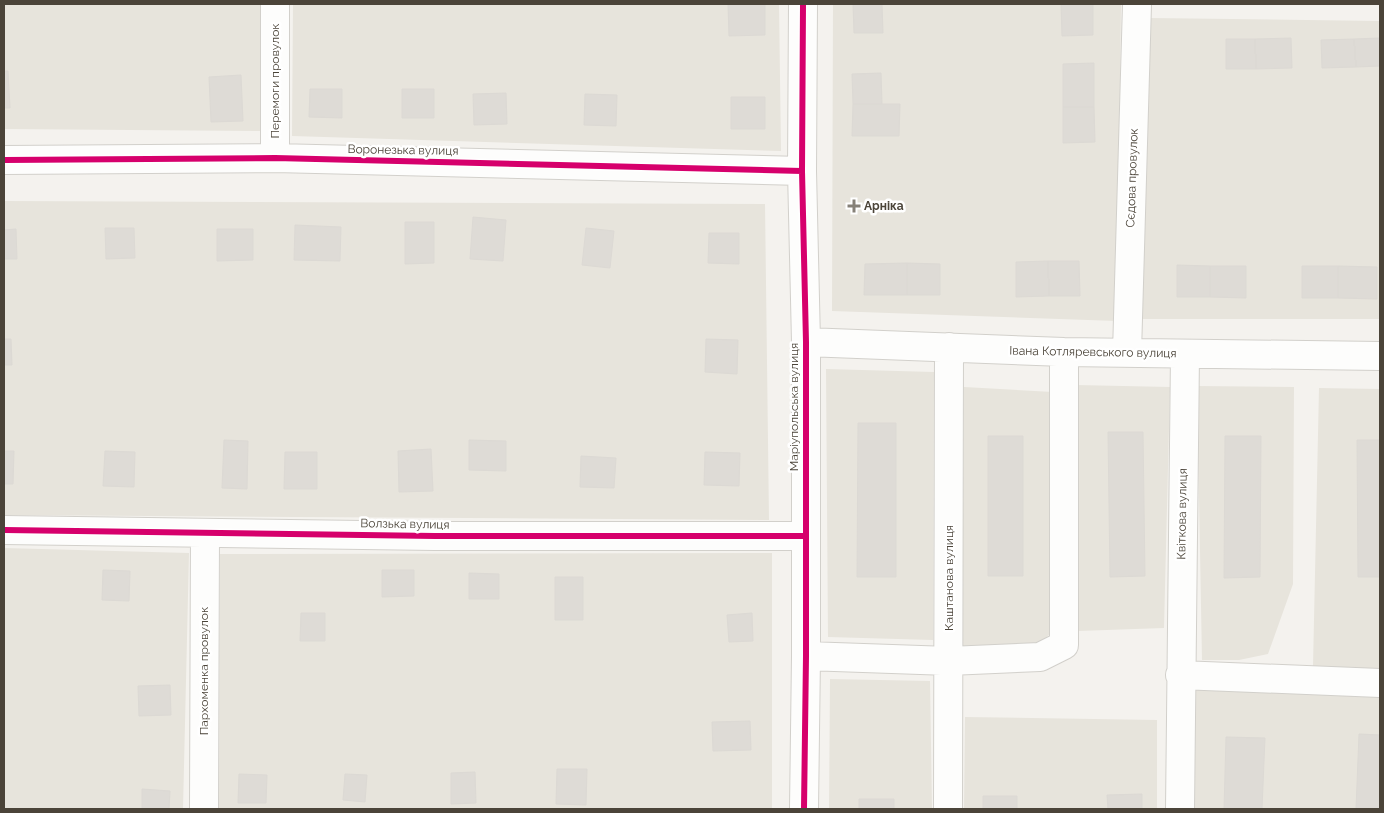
<svg xmlns="http://www.w3.org/2000/svg" width="1384" height="813" font-family="Raleway,sans-serif">
	<style>
		.residential { fill: #e7e4dc }
		.building { fill: #dedbd6; stroke: #dcd9d4 }
		.lines { fill: none; stroke-linecap: round; stroke-linejoin: round }
		.minor-casing { stroke: #d2d0cb; stroke-width: 30 }
		.minor { stroke: #fdfdfc; stroke-width: 28 }
		.cycleway-casing { stroke: #fff; stroke-width: 9 }
		.cycleway { stroke: #d6006c; stroke-width: 6 }
		.poi-dot { fill: #868178; stroke: #fff; stroke-width: 2 }
		.labels { text-anchor: middle; dominant-baseline: central; stroke-width: 5; stroke-linejoin: round; paint-order: stroke }
		.street-label { font-size: 12px; fill: #4b4439; stroke: #fff }
		.poi-label { font-size: 12px; font-weight: bold; fill: #4b4439; stroke: #fff; text-anchor: start }
	</style>
	<rect width="100%" height="100%" fill="#f4f2ee"/>
	<path class="residential" d="M4,4h257v127l-257,-2z
		M293,4h486l2,147 -489,-15z
		M833,4h288l-4,317 -285,-10z
		M1150,18l230,3v298h-239z
		M4,201l761,3 4,316 -765,-5z
		M826,369l108,3 -1,268 -105,-3z
		M1076,385l94,2 -6,241 -86,3z
		M1197,386l97,1 -1,197 -25,70 -29,6h-37z
		M964,387l89,5 1,238 -18,17 -74,3z
		M1319,388l61,1v280l-67,-3z
		M4,548l185,5 -6,256h-179z
		M772,553v256h-553l1,-255z
		M830,679l100,2 2,128h-103z
		M1194,682l186,14v113h-186z
		M965,717l192,3v89h-193z"/>
	<path class="building" d="M728,4h37v31l-36,1z
		M853,4h29l1,29h-29z
		M1061,4h32v31l-31,1z
		M1291,38l1,30 -36,1 -1,-30z
		M1380,38v28l-24,1 -2,-28z
		M1226,39h29l1,30h-30z
		M1354,39l2,28 -34,1 -1,-28z
		M1094,63v44h-31v-43z
		M4,71h4l2,37h-6z
		M881,73l1,31h-29l-1,-30z
		M241,75l2,46 -32,1 -2,-45z
		M310,89h32v29l-33,-1z
		M402,89h32v29h-32z
		M506,93l1,31 -33,1 -1,-31z
		M585,94l32,1 -1,31 -32,-1z
		M731,97h34v32h-34z
		M853,104h47l-1,32h-47z
		M1063,107h31l1,35 -32,1z
		M473,217l33,3 -3,41 -33,-2z
		M405,222h29v41l-29,1z
		M295,225l46,2 -1,34 -46,-1z
		M105,228h29l1,30 -29,1z
		M586,228l28,3 -4,37 -28,-3z
		M16,229l1,30h-13v-29z
		M217,229h36v31l-36,1z
		M709,233h30v31l-31,-1z
		M1048,261l1,35 -33,1v-35z
		M1048,261h31l1,35h-31z
		M907,263v32h-43l1,-31z
		M907,263l33,1v31h-33z
		M1177,265l33,1v31h-33z
		M1210,266h36v32l-36,-1z
		M1302,266h36v32h-36z
		M1338,266l39,1v32l-39,-1z
		M4,339h7l1,26h-8z
		M706,339l32,1 -1,34 -32,-2z
		M858,423h38v154h-39z
		M1108,432h35l2,144 -35,1z
		M988,436h35v140h-35z
		M1225,436h36l-1,141 -36,1z
		M224,440l24,1 -1,48 -25,-1z
		M469,440l37,1v30l-37,-1z
		M1357,440h23v137h-22z
		M431,449l2,42 -34,1 -1,-41z
		M4,451h10l-1,33h-9z
		M105,451l30,1 -1,35 -31,-1z
		M285,452h32v37h-33z
		M705,452l35,1 -1,33 -35,-1z
		M581,456l35,2 -2,30 -34,-1z
		M103,570l27,1 -1,30 -27,-1z
		M382,570h32v26l-32,1z
		M469,573l30,1v25h-30z
		M555,577h28v43h-28z
		M301,613h24v28h-25z
		M752,613l1,28 -24,1 -2,-27z
		M170,685l1,30 -32,1 -1,-30z
		M750,721l1,29 -38,1 -1,-29z
		M1359,734l21,1v74h-24z
		M1226,737l39,1 -3,71h-38z
		M557,769h30l-1,36 -30,-1z
		M475,772l1,31 -25,1v-31z
		M239,774l28,1 -1,28h-28z
		M345,774l22,1 -2,27 -22,-2z
		M142,789l28,2 -1,18h-27z
		M1142,794v15h-34l-1,-14z
		M983,796h34v13h-34z
		M859,799h35v10h-35z"/>
	<g class="lines">
		<defs>
			<path id="minor" d="M275,4v154
				M803,4l-1,167 4,171v314l-2,153
				M4,160l271,-2 527,13
				M806,342l258,10 316,4
				M1127,353l10,-349
				M4,530l431,6h371
				M806,656l143,5 91,-4 24,-12v-293
				M1180,675l200,8
				M204,809l1,-276
				M948,809l1,-462
				M1180,809l5,-455"/>
		</defs>
		<use href="#minor" class="minor-casing"/>
		<use href="#minor" class="minor"/>
		<defs>
			<path id="cycleway" d="M803,4l-1,167 4,171v314l-2,153
				M4,160l271,-2 527,13
				M4,530l431,6h371"/>
		</defs>
		<use href="#cycleway" class="cycleway-casing"/>
		<use href="#cycleway" class="cycleway"/>
	</g>
	<path class="poi-dot" d="M851.5 198.5h5v5h5v5h-5v5h-5v-5h-5v-5h5z"/>
	<g class="labels">
		<g class="street-label">
			<text transform="translate(275 81) rotate(-90)">Перемоги провулок</text>
			<text transform="translate(403 150) rotate(1)">Воронезька вулиця</text>
			<text transform="translate(1132 178) rotate(-88)">Сєдова провулок</text>
			<text transform="translate(1093 352) rotate(1)">Івана Котляревського вулиця</text>
			<text transform="translate(794 407) rotate(-90)">Маріупольська вулиця</text>
			<text transform="translate(1182 514) rotate(-89)">Квіткова вулиця</text>
			<text transform="translate(405 524) rotate(1)">Волзька вулиця</text>
			<text transform="translate(949 578) rotate(-90)">Каштанова вулиця</text>
			<text transform="translate(204 671) rotate(-90)">Пархоменка провулок</text>
		</g>
		<g class="poi-label">
			<text x="864" y="206">Арніка</text>
		</g>
	</g>
	<rect width="1384" height="813" fill="none" stroke="#4b4439" stroke-width="10"/>
</svg>
